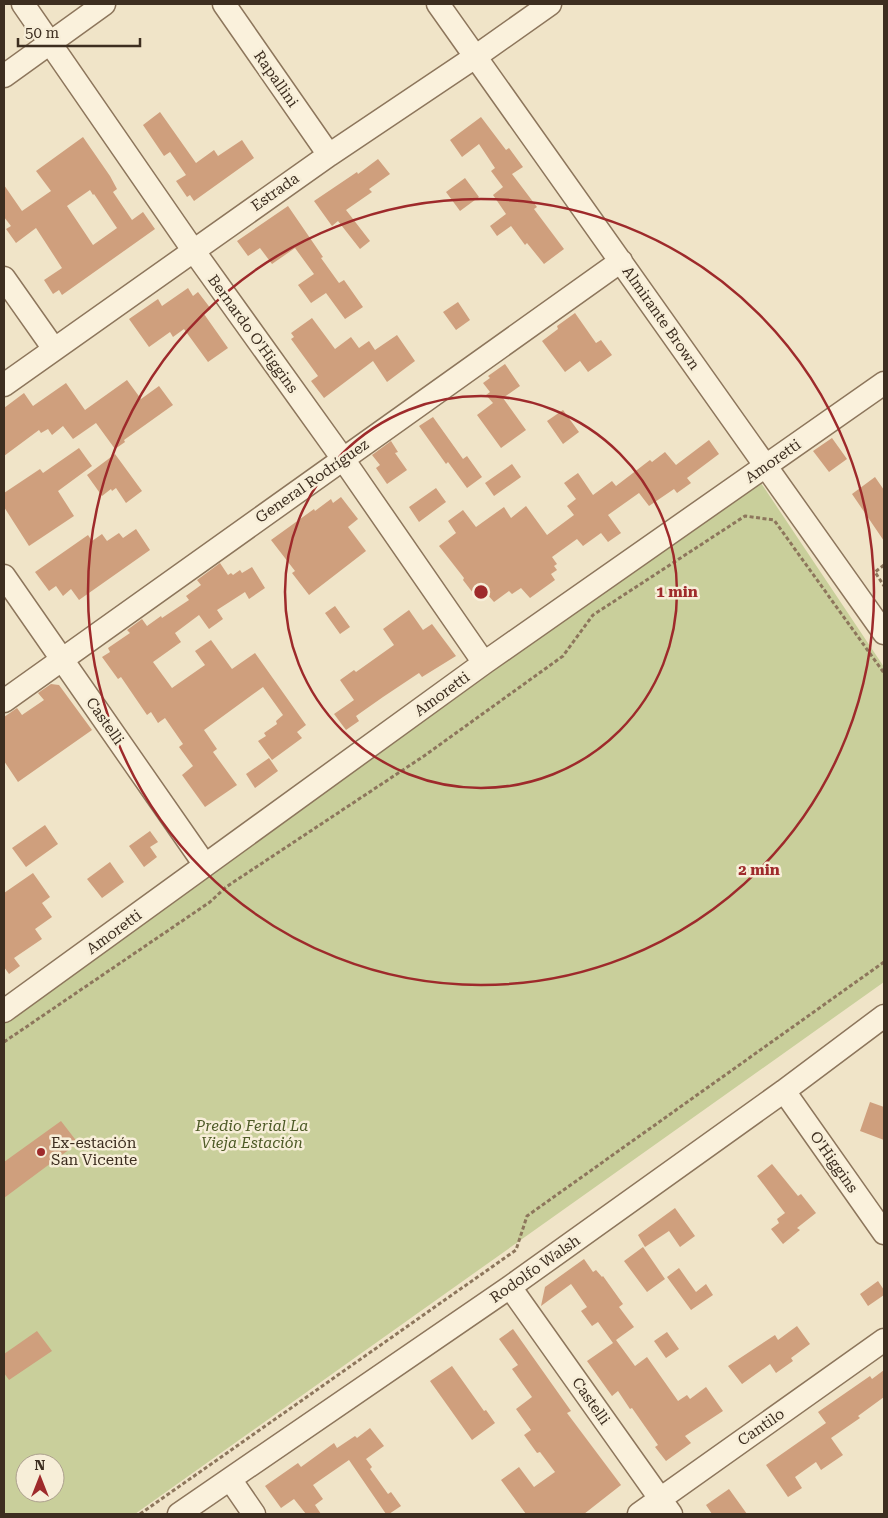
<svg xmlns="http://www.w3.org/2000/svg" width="888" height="1518" font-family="'Roboto Serif',serif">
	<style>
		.green { fill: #c9cf9b; fill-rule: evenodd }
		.building { fill: #cf9f7d; fill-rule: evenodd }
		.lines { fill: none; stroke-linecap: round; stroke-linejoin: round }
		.minor-casing { stroke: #8d765c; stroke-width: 25 }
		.path { stroke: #8d765c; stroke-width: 3; stroke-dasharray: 4 2.5; stroke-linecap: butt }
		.minor { stroke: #faf1dc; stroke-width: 22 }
		.ring { fill: none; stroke: #9e2a2b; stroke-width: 2.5 }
		.poi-dot { fill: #9e2a2b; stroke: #f7eed8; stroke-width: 2 }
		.labels { text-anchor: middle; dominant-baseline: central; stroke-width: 5; stroke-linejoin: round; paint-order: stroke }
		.street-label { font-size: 15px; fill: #3d2e20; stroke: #f7eed8 }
		.park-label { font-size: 15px; font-style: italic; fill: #4d5a26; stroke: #f7eed8 }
		.poi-label { font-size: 15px; fill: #3d2e20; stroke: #f7eed8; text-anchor: start }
		.centre { fill: #9e2a2b; stroke: #f7eed8; stroke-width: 2.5 }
		.ring-label { font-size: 15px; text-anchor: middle; font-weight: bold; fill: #9e2a2b; stroke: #f7eed8; stroke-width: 5; stroke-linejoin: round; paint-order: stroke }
	</style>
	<rect width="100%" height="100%" fill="#f0e4c8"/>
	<path class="green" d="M761,483l123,184v315l-749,532h-131v-501zM25,1463h30v30h-30z"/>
	<path class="building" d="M160,112l36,51 18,-13 4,6 24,-16 12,18 -60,43 -4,-6 -3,2 -11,-16 10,-6 -16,-23 -6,4 -21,-31z
		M481,117l25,33 3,-2 14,19 -11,7 25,33 -3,2 30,40 -20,15 -17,-21 -2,2 -14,-19 -14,10 -7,-10 16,-12 -13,-19 10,-8 -12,-16 4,-3 -16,-24 -17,13 -12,-17z
		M83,137l27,39 7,13 -4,3 19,28 11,-8 12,17 -93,66 -3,-5 -6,4 -9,-14 18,-12 -26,-40 -20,15 -10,-14 5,-3 -7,-9v-32l18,26 29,-20 -15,-20zM90,190l3,5 1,-1 23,34 -24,17 -26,-39z
		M378,159l12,15 -21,15 3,3 -26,18 24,31 -10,8 -22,-28 -6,5 -18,-25 43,-29 1,2z
		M465,178l14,19 -19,14 -14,-19z
		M288,206l35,51 -2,1 18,25 5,-3 19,27 -18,12 -19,-26 -15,10 -13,-18 16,-11 -19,-26 -23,16 -12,-16 -12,8 -11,-15z
		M188,288l5,8 5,-4 13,17 -7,5 24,34 -20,14 -24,-33 -11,8 -3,-5 -21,15 -20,-28 29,-20 4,7z
		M458,302l12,18 -14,10 -13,-18z
		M575,313l21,30 5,-3 11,15 -24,17 -8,-11 -15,11 -23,-31 16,-12 -1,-3z
		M312,318l23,31 16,-12 8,11 10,-7 6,9 22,-15 18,26 -28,21 -14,-21 -49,37 -13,-17 7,-5 -27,-37 3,-2 -3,-4z
		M505,364l15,22 -17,12 23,32 -25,18 -24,-33 16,-12 -7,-8 4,-3 -7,-9 7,-5 -2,-2z
		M127,380l14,19 18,-13 14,19 -49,35 1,2 -10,7 -19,-26 -23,16 -10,-13 -11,9 -4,-6 -7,4 -2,-3 -35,26v-48l20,-15 9,13 33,-23 19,27z
		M563,410l16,22 -16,12 -16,-23z
		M433,417l30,42 4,-3 15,21 -15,11 -19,-26 -2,2 -27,-38z
		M832,438l15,21 -18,13 -16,-21z
		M709,440l10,14 -32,24 4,5 -14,10 -3,-4 -25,17 -10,-13 -31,22 13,18 -13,9 -7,-9 -18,13 -6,-7 -25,18 5,7 -3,2 3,4 -6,4 4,6 -25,18 -9,-10 -9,6 -3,-3 -15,11 -7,-8 -5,4 -6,-7 -3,2 -10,-13 1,-2 -25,-32 17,-13 -8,-12 15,-11 13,17 28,-20 7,11 15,-12 21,29 27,-20 -7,-9 9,-7 -12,-16 14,-10 15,22 19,-14 4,5 34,-26 2,2 13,-10 11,13z
		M391,441l7,11 -3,1 12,17 -20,14 -11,-16 4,-3 -8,-10z
		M79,448l13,18 -34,25 16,25 -45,30 -25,-39v-14l36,-24 3,4z
		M115,454l27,37 -16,12 -10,-15 -4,3 -1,-2 -9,7 -15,-21z
		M512,464l9,13 -27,19 -9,-13z
		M875,477l9,13v51l-32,-47z
		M436,488l10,14 -27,20 -10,-15z
		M341,497l17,22 -10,8 18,24 -57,44 -17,-22 3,-2 -24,-31 43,-31 1,2 16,-12 2,4z
		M136,529l14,21 -71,50 -8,-11 -8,7 -7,-10 -7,5 -14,-19 53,-37 4,6 10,-7 5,7 12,-8 4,5z
		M220,563l8,12 3,-2 2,2 7,-5 2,3 10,-6 13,21 -16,11 -4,-7 -28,18 6,9 -14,10 -10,-14 -24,18 6,9 -28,20 19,26 33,-23 -10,-14 16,-11 21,29 23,-16 51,72 -9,7 5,6 -30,22 -14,-19 8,-5 -2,-3 13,-9 -1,-3 7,-6 -20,-28 -59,43 13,19 -4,3 24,33 -32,22 -23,-32 11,-9 -14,-19 4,-3 -18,-26 -7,5 -7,-11 -4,3 -26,-38 -3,2 -16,-22 8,-5 -2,-4 22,-15 -3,-3 15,-11 5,7 14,-10 1,2 27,-18 -3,-4 15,-11 -4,-5z
		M335,606l15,21 -10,7 -15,-21z
		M409,610l14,20 9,-6 24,32 -34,21 -3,-4 -36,24 -27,19 3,5 -13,9 -12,-16 20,-14 -14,-20 14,-10 2,2 38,-27 -11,-16z
		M51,684l8,1 33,45 -74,52 -14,-21v-44l13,-9 5,7 22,-15 -6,-7z
		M269,758l9,13 -23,17 -9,-14z
		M45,825l13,19 -32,23 -14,-19z
		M150,831l8,11 -8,5 7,10 -13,10 -15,-21z
		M110,862l14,20 -22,16 -15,-19z
		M33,873l17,24 -8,6 10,14 -17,12 7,10 -28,19 6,8 -11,8 -5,-7v-74z
		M870,1102l14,5v33l-24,-9z
		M61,1121l17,22 -74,55v-36z
		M772,1164l26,32 3,-2 15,19 -19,15 3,2 -17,14 -12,-15 8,-6 -2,-4 8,-6 -28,-37z
		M675,1208l20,28 -15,11 -11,-16 -24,16 -7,-12z
		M643,1247l22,32 -18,13 -23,-31z
		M584,1259l9,13 3,-2 6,7 1,-1 20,28 -4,3 15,20 -18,13 19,26 12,-9 31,44 9,-6 3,4 16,-12 17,24 -38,25 6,7 -25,18 -11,-14 3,-2 -26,-37 -2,1 -12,-18 -6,5 -25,-35 26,-18 -15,-21 -6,4 -11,-15 6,-4 -16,-23 -30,22 4,-19z
		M679,1268l17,24 10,-8 7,11 -22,15 -24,-33z
		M878,1281l6,9v5l-16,11 -8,-12z
		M797,1326l13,18 -19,14 2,3 -17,12 -6,-9 -28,20 -14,-18 47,-31 3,5z
		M513,1329l58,82 -4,2 54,72 -37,29h-58l-25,-34 18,-13 15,20 21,-15 -15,-20 -3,1 -13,-18 7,-5 -15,-21 16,-12 -20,-28 6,-4 -19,-26z
		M37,1331l15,20 -43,29 -5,-7v-19z
		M667,1332l12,17 -13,9 -12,-17z
		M452,1366l32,45 2,-1 9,13 -23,17 -42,-59z
		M884,1370v27l-26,19 2,2 -29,20 12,17 -22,15 -5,-8 -21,15 7,11 -14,9 -22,-32 60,-42 -8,-11 52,-36 2,3z
		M370,1428l14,18 -18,13 6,8 -2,2 18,25 3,-2 10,14 -12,8h-3l-37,-54 -36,25 10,14 -8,6 6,9h-15l-12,-15 -13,9 -16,-22 33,-23 3,4 33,-24 3,5 18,-12 2,2z
		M729,1489l18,25h-35l-6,-9z"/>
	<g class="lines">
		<defs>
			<path id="minor" d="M23,4l170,246 150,209 141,204
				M224,4l105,151
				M438,4l446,629
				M4,76l100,-72
				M4,278l50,71
				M4,385l325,-230 146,-98 75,-53
				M4,576l201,289
				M4,701l617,-440
				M4,1011l480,-348 400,-280
				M784,1091l100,142
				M510,1287l161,227
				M230,1479l24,35
				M179,1514l331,-227 274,-196 100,-75
				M639,1514l245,-174"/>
		</defs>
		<use href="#minor" class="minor-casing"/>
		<path class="path" d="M884,565l-9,7 9,14
			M4,1042l206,-140 16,-15 198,-131 139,-100 30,-41 152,-99 29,4 110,153
			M140,1514l376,-264 11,-34 357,-254"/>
		<use href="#minor" class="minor"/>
	</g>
	<g class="ring">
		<circle cx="481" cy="592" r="196"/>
		<circle cx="481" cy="592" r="393"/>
	</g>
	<circle class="poi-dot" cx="41" cy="1152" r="5"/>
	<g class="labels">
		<g class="street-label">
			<text transform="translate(276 79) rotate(55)">Rapallini</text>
			<text transform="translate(275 192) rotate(-35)">Estrada</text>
			<text transform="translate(661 318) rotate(55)">Almirante Brown</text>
			<text transform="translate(253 334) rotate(54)">Bernardo O'Higgins</text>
			<text transform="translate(773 461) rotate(-35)">Amoretti</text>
			<text transform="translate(312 481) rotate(-35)">General Rodríguez</text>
			<text transform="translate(442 694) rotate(-36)">Amoretti</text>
			<text transform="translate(105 721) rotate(55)">Castelli</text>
			<text transform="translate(114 932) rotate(-36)">Amoretti</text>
			<text transform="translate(834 1162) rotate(55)">O'Higgins</text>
			<text transform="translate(535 1269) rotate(-35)">Rodolfo Walsh</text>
			<text transform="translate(591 1401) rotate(55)">Castelli</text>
			<text transform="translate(761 1427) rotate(-35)">Cantilo</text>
		</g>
		<g class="park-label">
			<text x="252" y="1126">Predio Ferial La<tspan x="252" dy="17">Vieja Estación</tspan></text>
		</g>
		<g class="poi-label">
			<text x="51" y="1143">Ex-estación<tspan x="51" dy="17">San Vicente</tspan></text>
		</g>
	</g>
	<circle cx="481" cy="592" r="8" class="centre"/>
	<g class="ring-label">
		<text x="677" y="597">1 min</text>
		<text x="759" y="875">2 min</text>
	</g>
	<rect width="888" height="1518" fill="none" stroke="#3d2e20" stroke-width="10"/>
	<g transform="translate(40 1478)"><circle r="24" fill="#f7eed8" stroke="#ada18e"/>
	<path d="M0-4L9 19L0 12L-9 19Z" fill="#9e2a2b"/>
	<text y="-8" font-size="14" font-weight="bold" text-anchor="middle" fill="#3d2e20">N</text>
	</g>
	<path d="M18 38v8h122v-8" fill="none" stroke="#3d2e20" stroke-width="2.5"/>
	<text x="25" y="38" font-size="15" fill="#3d2e20" stroke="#f7eed8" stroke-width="4" paint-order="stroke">50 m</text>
</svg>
